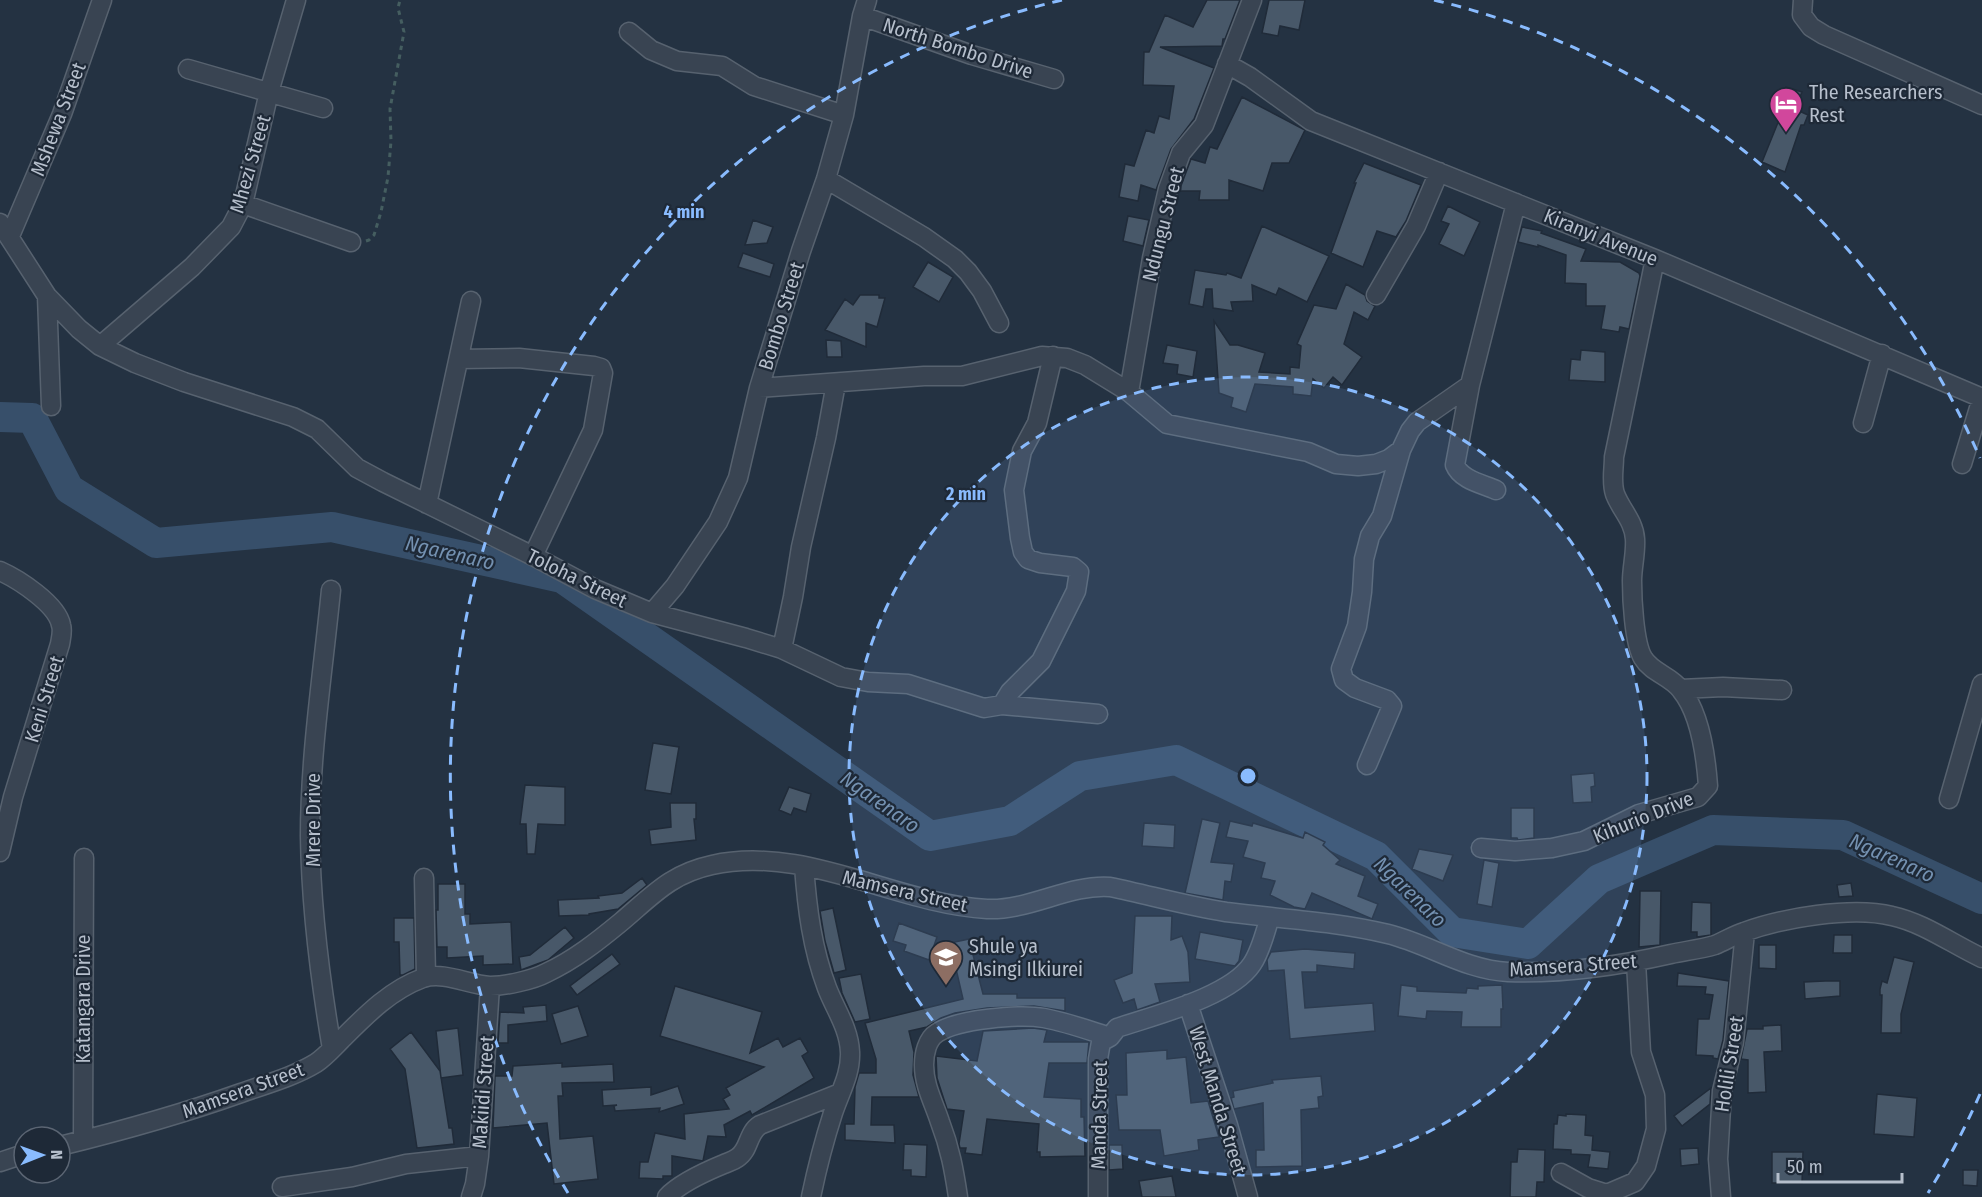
<svg xmlns="http://www.w3.org/2000/svg" width="1982" height="1197" font-family="'Fira Sans Condensed',sans-serif">
	<style>
		.lines { fill: none; stroke-linecap: round; stroke-linejoin: round }
		.river { stroke: #374f6a; stroke-width: 30 }
		.building { fill: #485869; stroke: #202b39; stroke-width: 1.5 }
		.street-casing { stroke: #57626f; stroke-width: 21 }
		.path { stroke: #455e60; stroke-width: 3; stroke-dasharray: 4.5 4.5; stroke-linecap: butt }
		.street { stroke: #394452; stroke-width: 18 }
		.ring { fill: none; stroke: #89bbfe; stroke-width: 3; stroke-dasharray: 10 8 }
		.labels { text-anchor: middle; dominant-baseline: central; stroke-width: 4.5; stroke-linejoin: round; paint-order: stroke }
		.street-label { font-size: 20px; fill: #b6bfcc; stroke: #1e2937 }
		.poi-label { font-size: 20px; fill: #b6bfcc; stroke: #1e2937; text-anchor: start }
		.water-label { font-size: 21px; font-style: italic; fill: #7491b1; stroke: #1e2937 }
		.centre { fill: #89bbfe; stroke: #1e2937; stroke-width: 3 }
		.ring-label { font-size: 18px; text-anchor: middle; font-weight: bold; fill: #89bbfe; stroke: #1e2937; stroke-width: 4.5; stroke-linejoin: round; paint-order: stroke }
	</style>
	<rect width="100%" height="100%" fill="#243242"/>
	<g class="lines">
		<path class="river" d="M0,417l32,1 37,71 87,54 176,-16 230,51 368,258 80,-15 70,-45 96,-16 200,96 76,76 76,12 71,-65 114,-49 130,5 139,64"/>
	</g>
	<path class="building" d="M1207,0h33l-15,39h-2l-1,7 -62,1 54,21 -20,51 -23,30 -15,41 -15,-5 -3,16 -19,-4 6,-33 9,2 12,-36 8,3 5,-17 10,3 5,-33 -31,-1 1,-33h5l16,-37 28,12z
		M1269,0h36l-6,30 -19,-4 -2,10 -16,-3z
		M1786,87l16,5 -7,17 13,6 -4,10h-3l-16,47 -23,-10 23,-57 1,1z
		M1242,97l63,33 -16,33h-17l-9,28 -34,-11v20h-30l1,-9h-21l12,-32 14,4 5,-16 7,2z
		M1364,163l57,22 -15,36 -10,16 -19,-6 -14,36 -32,-14 25,-70h-2z
		M1448,206l32,16 -16,34 -25,-12 10,-20 -8,-3z
		M1128,216l21,4 -6,26 -20,-5z
		M753,220l20,7 -6,16 -22,2z
		M1262,226l67,30 -22,46 -28,-14 -3,7 -24,-10 1,16 -22,1 2,9 -20,-3 -1,-19h-6l-3,18 -14,-3 6,-34 31,5 1,-2 14,5z
		M1522,227l20,4 -1,2 45,16 -5,12 39,1 19,11 1,3 -11,53 -9,-2 -1,5 -18,-3 4,-23h-19v-22l-21,-1 1,-28 -28,-10v2l-20,-5z
		M743,253l31,11 -4,13 -32,-10z
		M928,262l25,15 -14,25 -26,-15z
		M1346,284l19,11 2,6 8,5 -7,14 -14,-8 -10,32 18,13 -20,28 -9,-8 -9,11 -11,-9 -2,17 -18,-2v-7l-38,-3 -9,28 -15,-5 2,-9 -14,-5 -5,-72 16,24h8l27,8 -6,19 31,2v-7l9,1 2,-22 -4,-2 17,-39 22,4z
		M860,295h19v3h6l-8,29 -11,-4v24l-41,-17 20,-31 8,6z
		M826,340l15,1 1,16h-15z
		M1167,345l30,6 -4,26 -16,-3 1,-9 -15,-2z
		M1581,350l24,2v30l-36,-2 2,-21 9,1z
		M653,743l26,4 -8,47 -26,-4z
		M1594,773l1,13 -4,1 1,15 -19,1 -2,-28z
		M525,785l40,2v38l-27,-1 -3,30h-8l-1,-30h-6z
		M789,787l22,7 -5,18 -12,-4 -3,7 -12,-5z
		M670,803h26v16h-2l2,21 -45,5 -2,-15 22,-3z
		M1511,808h23v30l-16,2 -1,-2h-6z
		M1202,819l18,4 -9,39 23,2 -3,18 -6,-1 -2,19 -38,-7z
		M1230,821l22,5 1,-3 50,15 2,-6 20,10 -2,3 17,15 -4,4 29,12 -7,20 20,8 -6,15 -60,-26 -7,16 -11,-2 -24,-12 5,-14 -14,-3 4,-15 -22,-6 5,-16 -22,-4z
		M1144,823l31,2 -1,23 -32,-2z
		M1419,849l34,6 -10,26 -31,-12z
		M1484,860l15,3 -7,44 -15,-3z
		M642,878l5,7 -29,24 -29,5v1l-30,1 -1,-16 41,-2 -1,-2 24,-3z
		M1851,883l2,13 -14,1 -2,-12z
		M438,884h27v30h5v10l41,-2 2,42 -30,1v-9l-36,2v-11h-10l-1,-37h2z
		M1640,891h21l-1,54 -21,2z
		M1692,902l19,1v32l-14,2v-5h-6z
		M833,908l13,62 -12,3 -9,-32 -5,-30z
		M1135,916h37l-1,24 11,-4 6,16 2,30 -35,2 5,18 -23,8 -3,-11 -11,4 -9,-23 18,-7z
		M394,918h20l1,51 -12,6h-3l-1,-33h-5z
		M899,923l38,14 -8,23 -25,-9 2,-6 -13,-4z
		M565,927l9,11 -26,22 -27,10 -2,-13 11,-2z
		M1200,932l43,8 -4,21 -4,5 -40,-7z
		M1834,935h18v18h-19z
		M969,939l14,55h34v4h48v13l-31,-5 -47,2 -32,5 -14,5 -14,9 -18,4 5,21 -1,23 6,22h-47l-1,28h23l1,18 -50,-3v-16h9l1,-37 4,-14h17v-14l-11,-36 98,-24 -13,-56z
		M1759,945h17v24l-17,-1z
		M1305,949l50,4 -1,16 -37,-4v7h-15l3,36 68,-5 2,28 -85,8 -6,-69 -16,1 -1,-11 4,-8z
		M612,954l8,10 -43,31 -7,-9z
		M1894,957l20,5 -13,52v19h-20l1,-38h-2v-6l2,-8 5,2z
		M1678,973l51,8 -6,59 -5,19 -5,-1v-2l-17,-1 2,-36h11l4,-24 -8,-1 1,-7 -29,-1z
		M861,974l9,45 -15,3 -13,-29 -3,-15z
		M1825,981h15v15l-35,3 -1,-17z
		M1401,985l16,2v4l49,2 1,-5 11,1v-3l24,-1 1,24h-2v18h-40l1,-15 -35,-1 -1,8 -28,-3z
		M675,986l87,26 -12,41 28,-15 5,9 17,-9 8,14 -6,4 12,22 -62,37 -2,-4 -26,14 2,12 -18,-1 -5,25 -31,-5v20h-9v3l-24,-1 1,-16h8l7,-29 30,6 -1,-25 45,-5 -6,-10 7,-4 -4,-7 38,-21 -104,-31z
		M546,1005l1,16 -39,4v18h-10l2,-31 24,1 -1,-6z
		M578,1006l10,30 -27,8 -9,-30z
		M1781,1025l1,26 -18,1 2,40 -18,1v-33l-7,-1 6,-30h16v-3z
		M458,1028l5,47 -22,3 -5,-47z
		M1033,1028l14,2 -3,12h45l-2,21h-38l-5,34 37,2v18h3l1,39 -45,1v-5h-3l2,-28 -52,-5 -5,36 -17,-2 1,-5h-6l-1,-4 5,-33 -17,-2 -10,-31 -1,-22 41,5 6,-30z
		M411,1032l29,39 9,57h3l2,16 -37,4 -12,-79 -15,-20z
		M1167,1050v9l19,-2 5,46 17,-2 11,36 -21,3 1,10 -35,6 -4,-26h-41l-3,-35h11l-1,-42z
		M562,1063v4l51,-3 1,18 -52,1 1,13h-5l2,43 33,-3 5,43 -44,5 -7,-61 -54,5 2,-52h17l1,-10z
		M1321,1076l2,20 -5,1 1,11 -18,2 1,56 -46,1v-17h8l-1,-47 -29,6 -3,-11 3,-1 -1,-6 40,-8 -1,-3z
		M678,1086l6,18 -25,8 1,-4 -45,3 -1,-5 3,-1 -14,1 -1,-16 49,-3v8z
		M1711,1088l-1,16 -28,22 -8,-10z
		M1877,1094l40,4 -3,39 -40,-3z
		M1566,1114l20,1 -1,20 8,1 -1,14 18,2 -2,17 -20,-2 2,-12 -19,-1v-4l-18,-1 1,-25h3l1,-9 8,1z
		M904,1144l23,1 -1,32 -15,-1v-6h-8z
		M1109,1145h13l1,24 -14,1z
		M1698,1148l1,16 -18,2 -1,-17z
		M1518,1149l27,1 -1,32h-7l-1,15h-26l1,-35h6z
		M1772,1152h31l-1,31h-30z
		M1963,1170h15l-1,16 -14,-1z
		M1172,1176l4,21h-34l-3,-16z"/>
	<g class="lines">
		<defs>
			<path id="street" d="M1803,0l-1,15 9,12 13,8 158,70
				M862,16l110,39 82,24
				M629,32l22,18 26,11 45,5 32,20 90,29
				M1227,64l23,13 61,44 344,138 327,139
				M188,69l135,39
				M826,179l98,58 31,22 13,13 14,19 17,32
				M243,204l108,38
				M0,223l47,73 32,33 21,17 35,17 49,19 109,35 24,12 40,39 26,14 150,74 62,33 57,24 94,25 36,11 59,28 27,5 40,2 76,24 18,-3 8,-13 31,-31 35,-70 3,-19 -6,-5 -33,-4 -12,-4 -5,-7 -3,-14 -6,-48 8,-39 15,-28 16,-67
				M10,236l52,-122 40,-114
				M1376,295l40,-69 23,-54
				M47,296l4,110
				M100,346l92,-79 39,-40 12,-23 26,-112 27,-92
				M459,359l60,-1 75,8 7,2 2,5 -10,57 -60,126
				M1470,385l-15,80c6,15 28,19 41,25
				M759,388l165,-12h38l80,-20 25,2 18,7 44,27 38,32 141,28 28,12 22,2 18,-2 13,-5 12,-9 9,-19 7,-9 53,-37 46,-182
				M1129,392l23,-134 16,-69 13,-36 23,-28 48,-125
				M1863,423l19,-69
				M1962,464l20,-66
				M427,504l44,-203
				M0,571c18,8 57,33 61,54 2,6 0,13 -1,19l-47,153 -13,55
				M331,590c-8,82 -21,164 -21,246 1,71 10,143 22,213
				M652,613l23,-27 43,-64 20,-44 21,-90 42,-137 25,-72 18,-64 18,-99 5,-16
				M782,649l11,-52 8,-50 25,-109 10,-55
				M1681,689l42,-2 59,3
				M1002,705l96,9
				M1367,765l25,-59 -5,-6 -32,-12 -11,-8 -3,-11 16,-43 5,-34 2,-33 6,-23 12,-20 19,-66
				M1949,799l33,-115
				M1481,848l34,3 37,-3 32,-7 55,-27 59,-17 10,-11c-2,-28 -8,-73 -27,-96 -10,-14 -29,-17 -38,-32 -9,-15 -11,-60 -11,-77 0,-14 4,-28 3,-42 -1,-18 -14,-29 -20,-45 -4,-12 -1,-25 -1,-37l41,-198
				M804,866c3,42 8,82 23,122 8,21 22,40 23,64 1,22 -10,40 -17,61 -9,28 -16,55 -22,84
				M424,878l2,99
				M1188,1004l40,121 20,72
				M83,1140l1,-282
				M60,1146c61,-15 122,-32 181,-53 25,-9 52,-16 75,-30 9,-6 17,-15 25,-23 24,-24 49,-50 82,-62 21,-7 46,7 67,8 15,0 43,-6 56,-13 28,-13 52,-32 75,-51 31,-26 49,-48 91,-57 92,-21 184,39 275,44 42,2 82,-25 123,-22 39,8 77,19 116,25 54,7 108,9 162,22 41,10 77,36 120,38 55,2 110,-6 163,-18 14,-3 30,-5 44,-9 10,-4 19,-10 29,-13 38,-14 108,-26 148,-16 32,7 60,28 90,42
				M0,1162l24,-8
				M1561,1173l27,15 19,6 28,-12 11,-16 10,-37 -1,-34 -14,-43 -5,-90
				M282,1187l70,-10 54,-13 73,-8
				M471,1197l4,-13 4,-28 11,-170
				M667,1197c12,-13 40,-26 57,-33 4,-2 9,-3 13,-6 13,-8 10,-25 23,-33l80,-32
				M958,1197c-4,-27 -8,-49 -18,-75 -6,-19 -16,-36 -16,-57 0,-11 3,-26 13,-32 20,-14 83,-19 107,-15 22,4 44,12 66,19
				M1098,1197v-138l3,-17 9,-5 7,-9c38,-13 113,-31 135,-64 9,-13 13,-32 18,-47
				M1721,1197l-3,-38 4,-68 12,-49 11,-110"/>
		</defs>
		<use href="#street" class="street-casing"/>
		<path class="path" d="M366,241l3,-1 5,-5 7,-23 7,-35 3,-36 -1,-32 14,-77 -6,-24 2,-8"/>
		<use href="#street" class="street"/>
	</g>
	<circle cx="1248" cy="776" r="399" fill="#89bbfe" fill-opacity=".12"/>
	<g class="ring">
		<circle cx="1248" cy="776" r="399"/>
		<path d="M1980 1094A798 798 0 0 1 1928 1193M568 1193A798 798 0 0 1 1062 0M1434 0A798 798 0 0 1 1980 458"/>
	</g>
	<defs>
		<symbol id="hotel-pin" viewBox="-11 -11 22 30"><path d="M0 17L-7.5 6A9.5 9.5 0 1 1 7.5 6Z" fill="#d1479c" stroke="#1e2937"/><path d="M-6-4.5h1.5V1H6V5H4.5V3h-9V5H-6ZM-4 0a1.8 1.8 0 1 1 3.6 0ZM.5 0V-2.5h3Q6-2.5 6 0Z" fill="#fff"/></symbol>
		<symbol id="school-pin" viewBox="-11 -11 22 30"><path d="M0 17L-7.5 6A9.5 9.5 0 1 1 7.5 6Z" fill="#8d6e63" stroke="#1e2937"/><path d="M0-5L7-2L0 1L-7-2ZM-4 1L0 2.5L4 1V4Q0 6-4 4Z" fill="#fff"/></symbol>
	</defs>
	<g fill-rule="evenodd">
		<use href="#hotel-pin" x="1767" y="85" width="38" height="52"/>
		<use href="#school-pin" x="927" y="938" width="38" height="52"/>
	</g>
	<g class="labels">
		<g class="street-label">
			<text transform="translate(958 48) rotate(18)">North Bombo Drive</text>
			<text transform="translate(58 119) rotate(-69)">Mshewa Street</text>
			<text transform="translate(250 164) rotate(-74)">Mhezi Street</text>
			<text transform="translate(1163 224) rotate(-76)">Ndungu Street</text>
			<text transform="translate(1601 237) rotate(22)">Kiranyi Avenue</text>
			<text transform="translate(781 316) rotate(-73)">Bombo Street</text>
			<text transform="translate(577 578) rotate(26)">Toloha Street</text>
			<text transform="translate(44 699) rotate(-73)">Keni Street</text>
			<text transform="translate(1643 817) rotate(-22)">Kihurio Drive</text>
			<text transform="translate(313 820) rotate(-90)">Mrere Drive</text>
			<text transform="translate(905 891) rotate(13)">Mamsera Street</text>
			<text transform="translate(1573 965) rotate(-4)">Mamsera Street</text>
			<text transform="translate(83 999) rotate(-90)">Katangara Drive</text>
			<text transform="translate(1729 1064) rotate(-81)">Holili Street</text>
			<text transform="translate(243 1090) rotate(-20)">Mamsera Street</text>
			<text transform="translate(483 1092) rotate(-86)">Makiidi Street</text>
			<text transform="translate(1218 1100) rotate(73)">West Manda Street</text>
			<text transform="translate(1099 1115) rotate(-89)">Manda Street</text>
		</g>
		<g class="poi-label">
			<text x="1809" y="92">The Researchers<tspan x="1809" dy="23">Rest</tspan></text>
			<text x="969" y="946">Shule ya<tspan x="969" dy="23">Msingi Ilkiurei</tspan></text>
		</g>
		<g class="water-label">
			<text transform="translate(450 553) rotate(13)">Ngarenaro</text>
			<text transform="translate(880 802) rotate(35)">Ngarenaro</text>
			<text transform="translate(1892 858) rotate(24)">Ngarenaro</text>
			<text transform="translate(1410 892) rotate(44)">Ngarenaro</text>
		</g>
	</g>
	<circle cx="1248" cy="776" r="9" class="centre"/>
	<g class="ring-label">
		<text x="684" y="218">4 min</text>
		<text x="966" y="500">2 min</text>
	</g>
	<g transform="translate(42 1155) rotate(89)"><circle r="28" fill="#1e2937" stroke="#5b6573" stroke-width="1.5"/>
	<path d="M0-4.5L10 22L0 15L-10 22Z" fill="#89bbfe"/>
	<text y="-9" font-size="16" font-weight="bold" text-anchor="middle" fill="#b6bfcc">N</text>
	</g>
	<path d="M1778 1173v9h124v-9" fill="none" stroke="#b6bfcc" stroke-width="3"/>
	<text x="1787" y="1173" font-size="18" fill="#b6bfcc" stroke="#1e2937" stroke-width="4.5" paint-order="stroke">50 m</text>
</svg>
